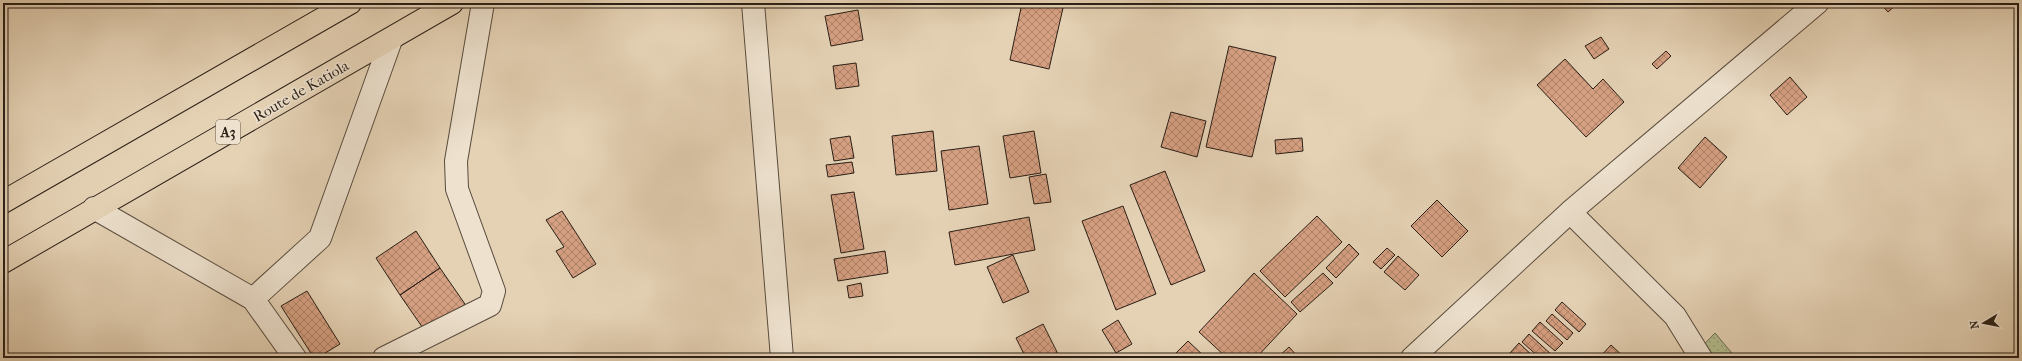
<svg xmlns="http://www.w3.org/2000/svg" width="2022" height="361" font-family="'IM FELL French Canon',serif">
	<style>
		.green { fill: url(#green-dots); stroke: #6e6d52 }
		.building { fill: url(#building-cross-hatch); stroke: #291e15 }
		.lines { fill: none; stroke-linecap: round; stroke-linejoin: round }
		.minor-casing { stroke: #584b3d; stroke-width: 24 }
		.highway-casing { stroke: #291e15; stroke-width: 24 }
		.minor { stroke: #eee2cf; stroke-width: 22 }
		.highway { stroke: #e5d2b5; stroke-width: 22 }
		.labels { text-anchor: middle; dominant-baseline: central; stroke-width: 3; stroke-linejoin: round; paint-order: stroke }
		.shield { fill: #eee2cf; stroke: #64594d; stroke-width: 1 }
		.shield-label { font-size: 14px; font-weight: bold; fill: #291e15 }
		.street-label { font-size: 15px; fill: #291e15; stroke: #eee2cf }
	</style>
	<defs>
		<pattern id="green-dots" width="8" height="8" patternUnits="userSpaceOnUse"><rect width="8" height="8" fill="#b3bc8e"/><path d="M2 2h.1M6 6h.1" fill="none" stroke="#9aa17a" stroke-width="1.8" stroke-linecap="round"/></pattern>
		<pattern id="building-cross-hatch" width="8" height="8" patternUnits="userSpaceOnUse"><rect width="8" height="8" fill="#d6a082"/><path d="M0 0l8 8M0 8l8-8" fill="none" stroke="#ae8269"/></pattern>
	</defs>
	<rect width="100%" height="100%" fill="#e5d2b5"/>
	<filter id="stains"><feTurbulence type="fractalNoise" baseFrequency=".005" numOctaves="4"/><feColorMatrix values="0 0 0 0 .2 0 0 0 0 .09 0 0 0 0 .02 0 0 0 .5 -.17"/></filter>
	<radialGradient id="worn" r=".72"><stop offset=".6" stop-color="#630" stop-opacity="0"/><stop offset="1" stop-color="#630" stop-opacity=".3"/></radialGradient>
	<path class="green" d="M1715,333l21,25h-45z"/>
	<path class="building" d="M1022,3h20l21,5 -14,61 -39,-9z
		M1880,3h18l-10,9z
		M858,10l5,30 -32,6 -6,-30z
		M1601,37l8,12 -15,10 -9,-13z
		M1229,46l47,11 -24,100 -46,-10z
		M1666,51l5,5 -14,13 -5,-5z
		M1565,59l28,30 10,-10 21,23 -38,35 -49,-52z
		M856,63l3,23 -23,3 -3,-23z
		M1790,77l17,20 -20,18 -17,-20z
		M1171,112l35,9 -9,36 -36,-10z
		M933,131l4,40 -41,4 -4,-39z
		M1034,131l7,42 -31,5 -7,-42z
		M850,136l4,22 -20,3 -4,-22z
		M1705,137l22,20 -27,31 -22,-20z
		M1302,138l1,13 -27,3 -1,-14z
		M979,146l9,58 -39,6 -8,-59z
		M852,162l2,11 -26,4 -2,-12z
		M1165,171l40,100 -34,14 -41,-100z
		M1046,174l5,28 -17,2 -5,-27z
		M854,192l10,57 -23,4 -10,-58z
		M1437,200l31,31 -26,26 -31,-31z
		M1123,206l33,88 -40,16 -34,-89z
		M562,211l34,53 -23,14 -17,-27 8,-4 -18,-27z
		M1317,216l25,26 -57,55 -25,-26z
		M1029,217l6,33 -80,15 -6,-33z
		M416,231l24,37 -40,27 -24,-37z
		M1349,244l10,10 -23,24 -10,-10z
		M1387,248l8,7 -14,14 -8,-7z
		M885,251l3,22 -50,8 -4,-22z
		M1013,255l16,37 -26,11 -16,-36z
		M1398,256l21,19 -14,15 -21,-18z
		M440,268l27,39 -40,27 -27,-39z
		M1254,273l43,41 -41,44h-29l-28,-26z
		M1323,273l10,10 -33,29 -9,-10z
		M861,283l2,13 -14,2 -2,-12z
		M307,291l33,53 -23,14h-3l-33,-52z
		M1562,302l24,22 -7,8 -24,-22z
		M1552,314l21,19 -6,7 -21,-19z
		M1118,320l14,24 -16,9 -14,-23z
		M1540,322l23,21 -8,8 -23,-20z
		M1043,324l17,34h-34l-10,-20z
		M1529,334l24,22 -3,2h-10l-18,-16z
		M1188,341l18,17h-35z
		M1519,343l16,15h-21l-5,-4z
		M1611,345l14,13h-26z
		M1289,347l10,11h-22z"/>
	<g class="lines">
		<defs>
			<path id="minor" d="M753,3l29,355
				M94,208l159,91 67,-61 71,-198
				M1570,212l105,104 26,42
				M253,299l42,59
				M384,358l106,-53 4,-14 -37,-102 -1,-28 27,-158
				M1412,358l158,-146 247,-209"/>
			<path id="highway" d="M3,202l347,-199
				M3,262l449,-259"/>
		</defs>
		<use href="#minor" class="minor-casing"/>
		<use href="#highway" class="highway-casing"/>
		<use href="#minor" class="minor"/>
		<use href="#highway" class="highway"/>
	</g>
	<g class="labels">
		<rect class="shield" x="216" y="120" width="24" height="24" rx="3"/>
		<g class="shield-label">
			<text x="228" y="132">A3</text>
		</g>
		<g class="street-label">
			<text transform="translate(301 91) rotate(-30)">Route de Katiola</text>
		</g>
	</g>
	<rect width="2022" height="361" fill="none" stroke="#e5d2b5" stroke-width="16"/>
	<rect x="4" y="4" width="2014" height="353" fill="none" stroke="#291e15" stroke-width="2"/>
	<rect x="8" y="8" width="2006" height="345" fill="none" stroke="#291e15"/>
	<g transform="translate(1984 323) rotate(260)" stroke="#eee2cf" stroke-width="3" paint-order="stroke">
	<path d="M0-3L7 15L0 10L-7 15Z" fill="#291e15"/>
	<text y="-6" font-size="11" font-weight="bold" text-anchor="middle" fill="#291e15">N</text>
	</g>
	<rect width="100%" height="100%" filter="url(#stains)"/>
	<rect width="100%" height="100%" fill="url(#worn)"/>
</svg>
